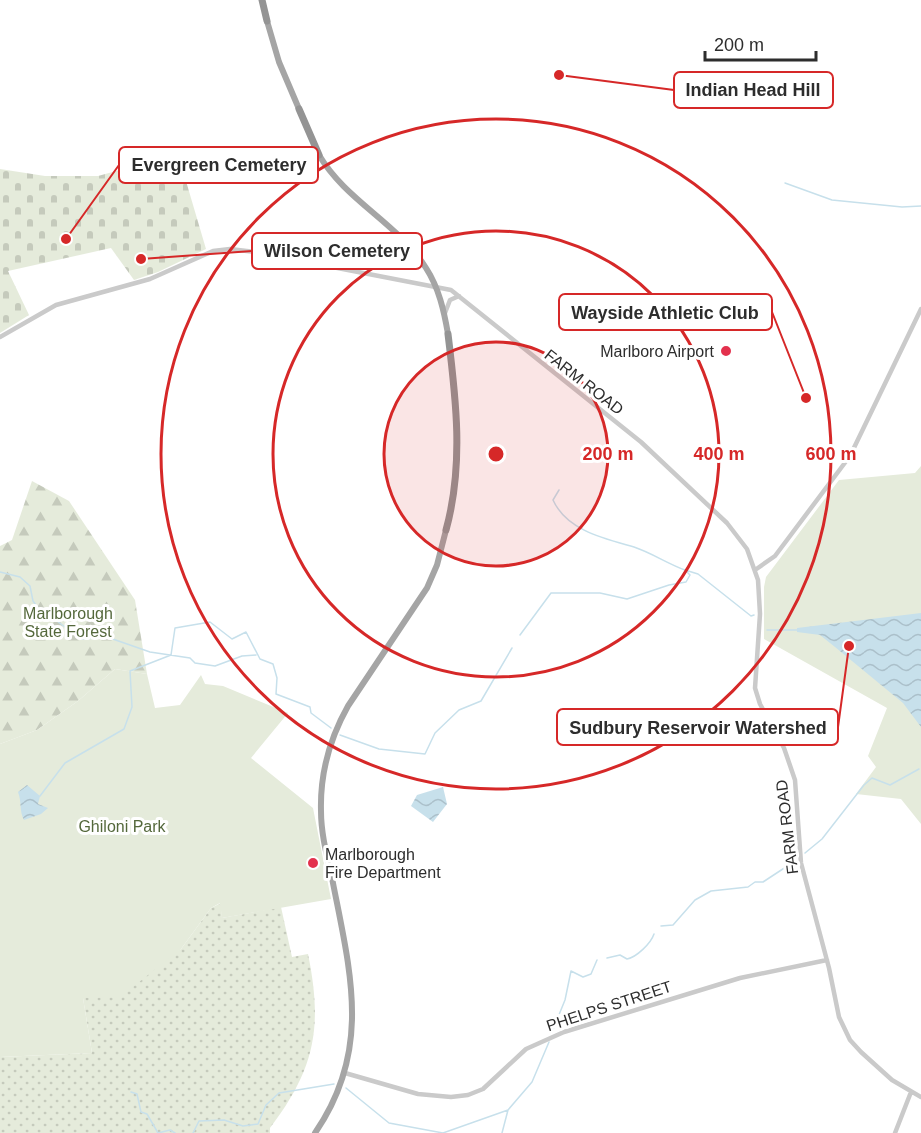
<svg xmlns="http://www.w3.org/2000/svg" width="921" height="1133" font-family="Helvetica,sans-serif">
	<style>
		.grass { fill: url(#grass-dots) }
		.forest { fill: url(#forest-firs) }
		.cemetery { fill: url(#cemetery-stones) }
		.park { fill: #e5ebdb }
		.water { fill: url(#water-waves) }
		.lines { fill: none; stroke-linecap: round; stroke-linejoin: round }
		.stream { stroke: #c7e0eb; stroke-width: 1.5 }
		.minor { stroke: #cacaca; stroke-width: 4.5 }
		.major { stroke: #a5a5a5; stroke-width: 6 }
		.highway { stroke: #949494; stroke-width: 7 }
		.ring { fill: none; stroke: #d62828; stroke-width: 3 }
		.poi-dot { fill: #e3314d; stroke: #fff; stroke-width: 2 }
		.labels { text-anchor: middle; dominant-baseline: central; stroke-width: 6; stroke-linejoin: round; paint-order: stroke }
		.poi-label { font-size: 16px; fill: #2d2d2d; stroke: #fff; text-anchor: end }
		.street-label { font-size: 16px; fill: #2d2d2d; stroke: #fff }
		.park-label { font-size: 16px; fill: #54683b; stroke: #fff }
		.centre { fill: #d62828; stroke: #fff; stroke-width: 3 }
		.ring-label { font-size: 18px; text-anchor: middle; font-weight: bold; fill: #d62828; stroke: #fff; stroke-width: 6; stroke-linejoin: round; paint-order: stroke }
		.leader { fill: none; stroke: #d62828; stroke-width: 2 }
		.callout-dot { fill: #d62828; stroke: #fff; stroke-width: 2 }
		.callout { fill: #fff; stroke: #d62828; stroke-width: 2 }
		.callout-label { font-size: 18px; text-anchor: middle; font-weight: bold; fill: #2d2d2d }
	</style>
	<defs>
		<pattern id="grass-dots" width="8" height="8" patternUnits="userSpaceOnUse" patternTransform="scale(1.5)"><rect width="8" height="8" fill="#e5ebdb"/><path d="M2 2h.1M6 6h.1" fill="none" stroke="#c5cabc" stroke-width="1.8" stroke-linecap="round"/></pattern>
		<pattern id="forest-firs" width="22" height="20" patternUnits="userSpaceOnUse" patternTransform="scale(1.5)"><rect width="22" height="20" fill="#e5ebdb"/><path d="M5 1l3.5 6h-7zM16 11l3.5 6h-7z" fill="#c5cabc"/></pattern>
		<pattern id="cemetery-stones" width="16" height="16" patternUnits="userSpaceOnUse" patternTransform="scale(1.5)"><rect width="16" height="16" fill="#e5ebdb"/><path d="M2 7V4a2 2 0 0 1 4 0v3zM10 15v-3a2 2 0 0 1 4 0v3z" fill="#c5cabc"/></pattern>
		<pattern id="water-waves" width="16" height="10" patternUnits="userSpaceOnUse" patternTransform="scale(1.5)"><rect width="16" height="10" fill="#c7e0eb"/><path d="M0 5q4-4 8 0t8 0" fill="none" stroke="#abc0ca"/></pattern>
	</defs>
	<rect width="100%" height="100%" fill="#fff"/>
	<path class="grass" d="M221,903l1,15 59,-11 11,50 16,-3c15,73 7,115 -38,174v5h-270v-76l92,-4 -9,-55 98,-49 30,-41z"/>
	<path class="forest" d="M32,481l37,20 66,99 12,74 -32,-5 -37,32 -41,29 -37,14v-198l12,-6z"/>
	<path class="cemetery" d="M178,154l28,95 -48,23 -24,8 -23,-32 -103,23 21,44 -29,18v-164l45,7h53z"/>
	<path class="park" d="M921,466v358l-20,-25 -45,-5 20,-27 -8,-11 19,-48 -123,-69v-52l2,-10 73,-97 76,-7z
		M115,669l32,5 8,34 25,-3 21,-30 4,9 18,2 65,27 -37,45 62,50 18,91 -109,19 -2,-15 -9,5 -30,41 -61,48 -37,1 9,55 -92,4v-313l37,-14 41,-29z"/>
	<path class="water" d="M921,613v114l-18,-24 -68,-56 -15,-12 -23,-3v-4z
		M27,785l13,11 -2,8 10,4 -7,6 -17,6c-5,-9 -2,-18 -6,-28z
		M443,787l4,17 -14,18 -22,-16 6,-11z"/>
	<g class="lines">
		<path class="stream" d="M785,183l47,17 70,7 19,-1
			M559,490l-6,10c14,31 53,39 81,47 18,6 34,17 51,23
			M0,572l20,5 10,9 3,15 11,15 5,-1 32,24 26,-2 43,15 40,6 5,5 20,3 27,-10 14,-1
			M767,630h30
			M520,635l31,-42h49l27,6 42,-14 17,-3 4,-7 -5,-5 13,4 53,42 3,-1
			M340,735l39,14 46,5 10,-21 24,-23 22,-9 31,-53
			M40,796l25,-33 59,-34 8,-22 -2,-36 41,-16 4,-27 35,-6 22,17 14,-7 14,27 13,5 4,14 -1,16 34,13 1,6 20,15
			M805,853l17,-14 42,-54 8,-7 18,7 29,-16
			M661,926l12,-1 22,-25 16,-9 37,-4 7,-5h8l32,-21
			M607,958l13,-3 7,4c10,-2 24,-16 27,-25
			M552,1032l13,-32 6,-29 12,6 8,-3 6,-14
			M346,1088l43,35 54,10 65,-23
			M131,1092l6,2 4,18 6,2 11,19
			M158,1133l12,-3 5,3
			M193,1133l6,-12 25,-1 19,6 15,-2 8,-19 13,-12 55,-9
			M502,1133l6,-23 24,-28 17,-40"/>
		<path class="minor" d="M445,313l5,-13 9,-4
			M0,337l56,-32 94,-26 63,-28 17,-2 25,3 196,38 190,152 86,81 20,26 11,31 2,34 -5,74 5,16 24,44 11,32 6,83 28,105 10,49 11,23 11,12 31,28 29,17
			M755,570l20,-14 75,-100 71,-147
			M345,1073l73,21 33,3 17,-2 15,-6 43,-40 38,-17 176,-54 87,-18
			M895,1133l16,-41"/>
		<path class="major" d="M267,21l12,41 20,47
			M319,155c27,46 79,68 107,113 13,20 18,43 22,66
			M315,1133c58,-84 35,-162 17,-255 -5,-22 -11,-44 -11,-67 -1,-37 9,-73 27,-105l79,-118 10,-23 9,-35"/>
		<path class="highway" d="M262,0l5,21
			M299,109l20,46
			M446,530c18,-65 10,-131 2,-196"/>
	</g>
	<circle cx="496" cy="454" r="112" fill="#d62828" fill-opacity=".12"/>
	<g class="ring">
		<circle cx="496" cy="454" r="112"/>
		<circle cx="496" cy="454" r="223"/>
		<circle cx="496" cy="454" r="335"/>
	</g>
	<g class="poi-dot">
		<circle cx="726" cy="351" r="6"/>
		<circle cx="313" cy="863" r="6"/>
	</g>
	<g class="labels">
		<g class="poi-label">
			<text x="714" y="351">Marlboro Airport</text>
			<text x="325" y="854" text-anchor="start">Marlborough<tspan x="325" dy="18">Fire Department</tspan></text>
		</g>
		<g class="street-label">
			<text transform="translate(584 382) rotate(38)">FARM ROAD</text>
			<text transform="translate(787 827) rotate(-97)">FARM ROAD</text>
			<text transform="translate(609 1006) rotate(-18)">PHELPS STREET</text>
		</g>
		<g class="park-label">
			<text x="68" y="613">Marlborough<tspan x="68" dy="18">State Forest</tspan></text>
			<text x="122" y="826">Ghiloni Park</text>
		</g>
	</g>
	<circle cx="496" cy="454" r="9" class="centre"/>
	<g class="ring-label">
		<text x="608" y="460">200 m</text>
		<text x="719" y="460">400 m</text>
		<text x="831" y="460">600 m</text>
	</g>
	<path class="leader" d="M559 75L674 90M66 239L119 165M141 259L252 251M806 398L772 312M849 646L838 727"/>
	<g class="callout-dot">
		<circle cx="559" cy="75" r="6"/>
		<circle cx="66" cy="239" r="6"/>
		<circle cx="141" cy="259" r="6"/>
		<circle cx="806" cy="398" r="6"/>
		<circle cx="849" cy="646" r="6"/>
	</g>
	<g class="callout">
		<rect x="674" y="72" width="159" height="36" rx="6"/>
		<rect x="119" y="147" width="199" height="36" rx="6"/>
		<rect x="252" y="233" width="170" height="36" rx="6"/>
		<rect x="559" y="294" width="213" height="36" rx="6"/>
		<rect x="557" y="709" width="281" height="36" rx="6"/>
	</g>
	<g class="callout-label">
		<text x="753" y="96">Indian Head Hill</text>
		<text x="219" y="171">Evergreen Cemetery</text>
		<text x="337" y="257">Wilson Cemetery</text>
		<text x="665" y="319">Wayside Athletic Club</text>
		<text x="698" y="734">Sudbury Reservoir Watershed</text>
	</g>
	<path d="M705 51v9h111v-9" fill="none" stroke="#2d2d2d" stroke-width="3"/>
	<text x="714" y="51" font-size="18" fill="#2d2d2d" stroke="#ffffff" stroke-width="4.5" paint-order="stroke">200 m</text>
</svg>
